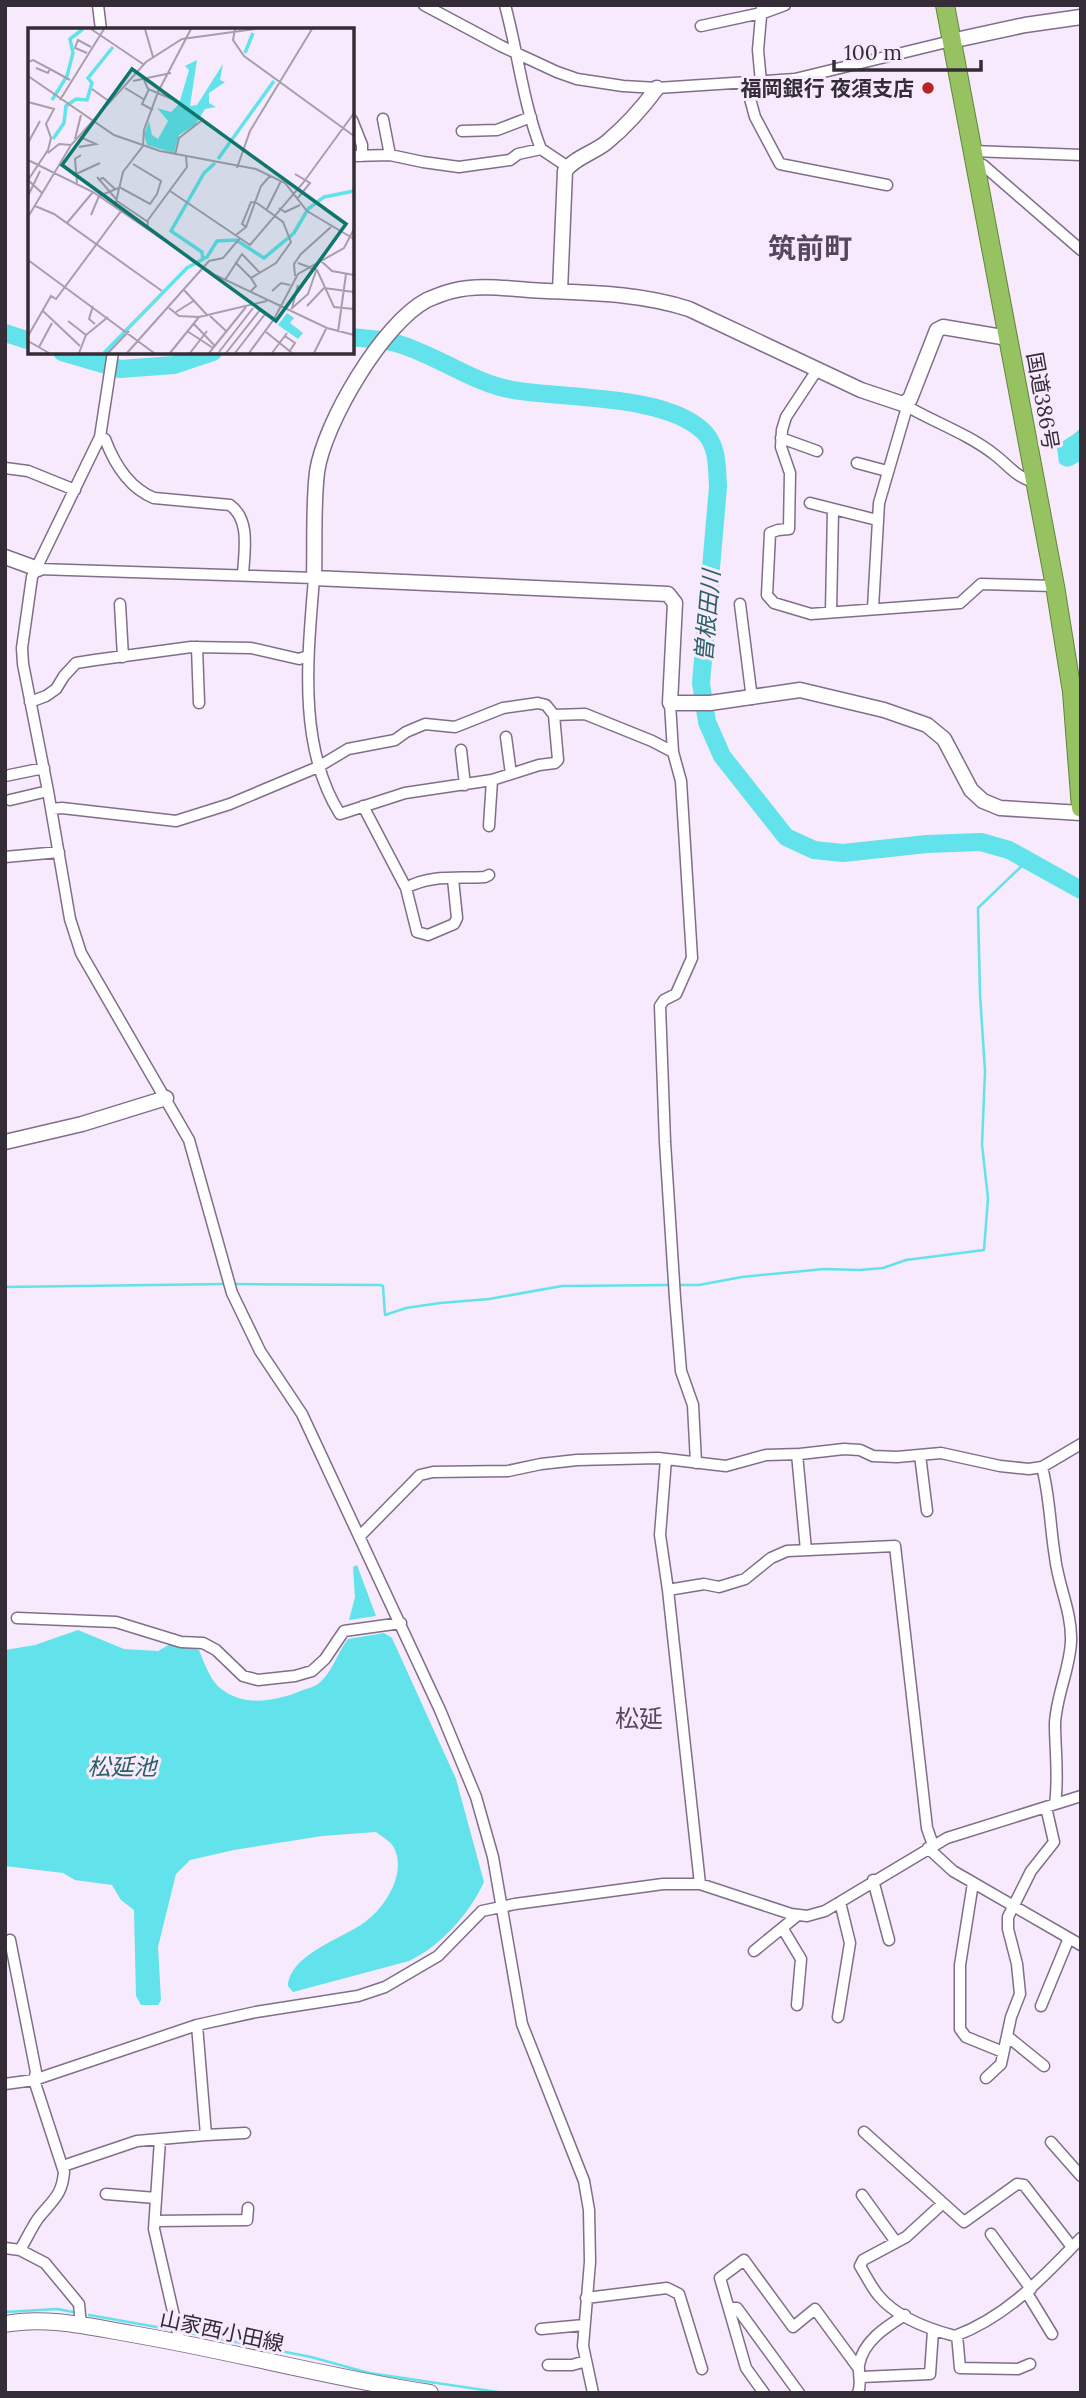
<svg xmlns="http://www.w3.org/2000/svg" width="1086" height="2398" font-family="Lora,'Noto Sans JP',serif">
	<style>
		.water { fill: #62e2eb }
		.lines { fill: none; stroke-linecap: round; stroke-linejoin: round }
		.stream { stroke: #62e2eb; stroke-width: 2.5 }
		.river { stroke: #62e2eb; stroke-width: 18 }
		.minor-casing { stroke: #816e89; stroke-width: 13 }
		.tertiary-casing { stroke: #816e89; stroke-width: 17 }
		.secondary-casing { stroke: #816e89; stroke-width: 18 }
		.trunk-casing { stroke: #63833a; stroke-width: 20 }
		.minor { stroke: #fff; stroke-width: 10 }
		.tertiary { stroke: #fff; stroke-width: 14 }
		.secondary { stroke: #fff; stroke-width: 16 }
		.trunk { stroke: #97c262; stroke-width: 18 }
		.poi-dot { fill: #b52527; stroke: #f6eafc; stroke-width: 2.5 }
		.labels { text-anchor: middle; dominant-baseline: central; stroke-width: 6; stroke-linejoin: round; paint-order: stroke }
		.poi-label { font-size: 21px; font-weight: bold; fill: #342c37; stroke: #f6eafc; text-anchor: end }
		.street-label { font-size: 21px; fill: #342c37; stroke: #f6eafc }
		.water-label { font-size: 23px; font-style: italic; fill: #2b6165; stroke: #f6eafc }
		.quarter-label { font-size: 24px; fill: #58465f; stroke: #f6eafc }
		.district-label { font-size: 28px; font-weight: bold; fill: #58465f; stroke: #f6eafc }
		.inset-river { fill: none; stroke: #62e2eb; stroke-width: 3.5 }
		.inset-road { fill: none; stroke: #a89ead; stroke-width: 2 }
		.view { fill: #0f766e; fill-opacity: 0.15; stroke: #0f766e; stroke-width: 3.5 }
		.inset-edge { fill: none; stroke: #342c37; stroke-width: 3.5 }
	</style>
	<rect width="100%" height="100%" fill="#f6eafc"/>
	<path class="water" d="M1081,427v36l-3,-1c-8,5 -11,7 -19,1l-2,-15c6,-10 17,-11 24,-21z
		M357,1565l19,51 -27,4 6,-23 -2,-30z
		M78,1630l46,19 34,2 14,-8 27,7c5,12 11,30 21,38 24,20 57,13 83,2 5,-2 11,-3 15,-6 15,-12 19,-31 30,-45l36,-6 8,5 64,141 28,103c-15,32 -43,64 -75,79l-116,31 -5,-6c2,-32 54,-47 77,-64 21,-15 43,-51 28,-76 -3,-5 -12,-10 -17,-14l-54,4 -88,14 -44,10 -14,14 -18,73 3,53 -3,5h-17l-5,-9 -2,-86 -13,-10 -9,-15 -37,-5 -12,-7 -58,-7v-216l30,-5z"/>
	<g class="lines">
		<path class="stream" d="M233,1284l147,1 3,1 2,29 21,-7 34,-5 49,-4 73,-13 109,-1
			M678,1285h21l43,-8 82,-8 36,1 23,-2 23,-8 78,-10 4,-52 -6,-53 3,-74 -5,-77 -2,-86 50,-48
			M5,1287l221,-3
			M5,2312l52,-3 16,3
			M89,2315l79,14
			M185,2332l126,25 58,16 135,20"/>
		<path class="river" d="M5,333l25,8
			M352,337c15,2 33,2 47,7 39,12 74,39 114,46 51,9 153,4 191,42 14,14 13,36 14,55l-17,196 6,39 15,34 64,81 28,13 29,3 84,-9 54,-2 28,8 72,40
			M62,352l58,17 54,-4 39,-13"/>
		<defs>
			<path id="minor" d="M98,5l3,25
				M424,5l77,41 56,26 20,7 46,7 34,2 138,-9 156,-38
				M505,5c13,48 18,98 36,144
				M701,26l65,-14 19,-7
				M761,82l-3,-32 4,-45
				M746,84l9,33 25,47 107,21
				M383,119l7,36
				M352,120l10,25v11
				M462,131l35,-1 34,-13
				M973,151l108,4
				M352,156l38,-1 33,7 36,5 51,-7 8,-6 23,-5 27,18
				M976,165h7l98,85
				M113,352l-13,85 -68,140 -10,71 1,16 25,127 22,128 11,34 108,187 43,153 28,58 42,63 138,296 36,87 17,60 29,167 62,157 5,29 1,52 -7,84 10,47
				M817,370l-31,47 -4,13 -1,17 9,26 -1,56 -11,1 -8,3 -3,62 7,8 37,11 149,-11 21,-19 74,2
				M903,404c30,18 64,29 92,51 13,10 23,24 40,27
				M100,437l5,2c9,24 24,49 49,59l76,7c21,15 14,47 13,70
				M781,438l36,13
				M857,463l30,8
				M5,468l23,3 47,19
				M810,503l67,17
				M38,569l276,9c-6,77 -17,168 26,236l65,-21 87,-13 47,-15 16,-2 3,-3 -4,-45 31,-1 67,27 21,11
				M120,604l3,53
				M740,604l12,95
				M873,608l6,-105 28,-96
				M831,612l2,-102
				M197,647l2,56
				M30,702l16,-6 10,-7 8,-13 12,-13 19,-3 96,-13 60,1 48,11 9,-3
				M670,703l3,49 8,29 11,177 -16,36 -12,6 -4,6 5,136 10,156 6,73 12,34 3,58
				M506,737l5,37
				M461,750l4,35
				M5,776l39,-8
				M10,800l38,-9
				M363,806l43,82 11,44 11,3 26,-11 3,-6 -4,-39
				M52,809l10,-1 114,13 54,-17 88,-37 30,-18 47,-9 11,-8 19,-8 30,3 48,-19 35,-5 8,2 8,10
				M489,826l3,-46
				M5,857l54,-5
				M406,888c25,-14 52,-9 79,-11l4,-2
				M797,1454l9,96
				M920,1455l7,56
				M666,1459l-6,76 8,55
				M1042,1467c8,30 8,60 13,90 3,28 17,55 16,84 -1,28 -15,55 -16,83 0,27 4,53 0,80
				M360,1536l60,-61 13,-3 75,-1 33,-7 36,-4 81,-2 68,8 40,-11 34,-1 44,-5 16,1 13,6 24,1 44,-4 59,13 29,3 13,-2 39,-23
				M17,1618l99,4 65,20 22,1 13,7 27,26 15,4 37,-4 17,-5 13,-12 19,-28 57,-8
				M928,1848l25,23 128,74
				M873,1880l16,60
				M973,1883l-13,82v64l6,8 37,15
				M700,1884l-32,-294 36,-6 15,3 26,-8 26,-21 16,-7 108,-5 32,282 6,17
				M783,1929l18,30 -4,46
				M10,1940l26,132 -2,8 30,92c-2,25 -13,29 -27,48 -6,9 -11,20 -17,30
				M754,1951l44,-36
				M1041,2006l28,-68
				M838,2017l12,-74 -10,-41
				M1007,2036l37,30
				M986,2078l15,-14 10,-47 9,-23 -3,-30 -9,-35v-12l23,-46 23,-29 -8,-35
				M5,2084l29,-4 163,-55 59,-13 102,-16 27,-9 53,-31 44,-45 33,-7 148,-20h37l91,30 16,2 18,-5 122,-73 134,-42
				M864,2132l100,90 53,-38 7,1 48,62
				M206,2135l39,-2
				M160,2140l-6,89 26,113
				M1051,2142l30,34
				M63,2166l74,-25 69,-6 -9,-110
				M106,2194l50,4
				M862,2195l34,47
				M942,2204l-36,33 -43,23 -3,6c6,10 11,20 18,29 18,22 50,34 77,41 53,-20 88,-59 126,-98
				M155,2221l92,-1 1,-12
				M991,2234l40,55
				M5,2248l15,2 25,13 34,41 2,22
				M1027,2293l25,41
				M586,2298l81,-10 12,6 23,75
				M729,2308h8l62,85
				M541,2329l43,-4
				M957,2335l3,33 58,1 12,-5
				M548,2365h24l14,-4
				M861,2377l69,-3 3,-43
				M764,2393l-18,-25 -26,-90 24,-18 49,67 22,-18 44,60
				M858,2393c4,-10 0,-18 1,-28 4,-24 27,-38 46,-50"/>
			<path id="tertiary" d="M951,41l74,-16 56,-8
				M560,291l5,-120c10,-14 29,-18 42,-29 18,-15 36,-35 50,-54
				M1008,338l-65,-11 -6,3 -27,69 -7,5 -42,-14 -172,-81c-47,-15 -93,-16 -142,-18 -30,-1 -66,-8 -95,0 -8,2 -18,6 -25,9 -44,23 -103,123 -110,172 -4,34 -2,71 -3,106l354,16 7,9 -5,100h40l90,-13 84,20 43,15 17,14 27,51 12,11 17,7 81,5
				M5,557l33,12
				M5,1142l77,-18 84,-26"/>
			<path id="secondary" d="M5,2324c42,-8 86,3 127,10 100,17 198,44 298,59"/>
			<path id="trunk" d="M945,5l110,581 17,106 9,116"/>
		</defs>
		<use href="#minor" class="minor-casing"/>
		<use href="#tertiary" class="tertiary-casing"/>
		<use href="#secondary" class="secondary-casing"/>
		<use href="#trunk" class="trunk-casing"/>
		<use href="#minor" class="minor"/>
		<use href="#tertiary" class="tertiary"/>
		<use href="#secondary" class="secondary"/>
		<use href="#trunk" class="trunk"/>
	</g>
	<circle class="poi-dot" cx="928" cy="88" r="7"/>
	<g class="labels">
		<g class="poi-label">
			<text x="914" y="88">福岡銀行 夜須支店</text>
		</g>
		<g class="street-label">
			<text transform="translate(1043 401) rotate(80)">国道386号</text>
			<text transform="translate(222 2331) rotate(12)">山家西小田線</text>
		</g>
		<g class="water-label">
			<text transform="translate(707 616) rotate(-85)">曽根田川</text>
			<text x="122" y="1766">松延池</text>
		</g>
		<g class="quarter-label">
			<text x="639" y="1718">松延</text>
		</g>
		<g class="district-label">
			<text x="810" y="248">筑前町</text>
		</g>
	</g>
	<g transform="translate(28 28)">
		<rect width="326" height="326" fill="#f6eafc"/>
		<path d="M169,32l-7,46 7,-1 26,-41 -3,16 5,2 -16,11v10l7,4 -11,2 -10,16 -16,10 -5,18 -27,-8 -3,-10 5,-14 3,14 6,4 10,-18 -11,-13 14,4 8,-8 10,-34 -4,-4zM259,285l7,5 -4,5 13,10 -5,6 -20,-14z" fill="#62e2eb"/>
		<path class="inset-river" d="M217,25l8,-20M24,72l15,-24 6,-23 -3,-14 13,-10M25,111l11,-16 2,-17 10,-7 11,1 5,-17 -4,-5 25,-31M190,131l56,-78M175,232l-1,-8 -31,-21 33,-58 11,-10M76,325l83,-85 20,-11 10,-16 19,-1 28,18 30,-25 14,-24 16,-12 30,-6"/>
		<path class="inset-road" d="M63,1l52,35M117,1l8,28M207,1l-2,11 11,16 110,80M59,25l-12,-5 3,-8 13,7M0,34l5,-2 17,9 -2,4 -12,-5M22,41l20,11M0,48l86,59 46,16 96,18 29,14 22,28 47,28M116,52l4,9 24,10M105,53l38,-8M97,60l20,12M64,61l18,13M121,61l-7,15 11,6M32,72l44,-71M0,74l26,7 -8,15 5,14 -3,12 -20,30 14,13M47,111l6,-24M0,115l12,-22M51,119l17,-3 -16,-7M20,125l11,-9 12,1M147,127l4,-17 22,-17M0,132l65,32 122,83 112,53 27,7M209,140l13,-37 62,-102M48,146l24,-11M267,146l15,9 -13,16M69,149l20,23M70,152l5,-2 12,11M49,155l-2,-24 6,-4M93,160l29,16 7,-10 4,-13 -28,-17M142,163l80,54 53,-62 51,-70M0,168l12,-25M89,173l31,21M7,178l19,8 108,77M87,178l8,-34 20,-26 1,-16 14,-38 33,-63M251,180l6,4 15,-7M239,181l14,-28M63,187l8,-19 22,-9M0,189l43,-72 75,-83 36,-23 73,-10M39,195l26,-31M218,199l15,-41 9,-10M119,202l1,-10 39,-53 -1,-10M208,207l10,-8 -4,-3 9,-22 6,1M0,232l126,93M292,232l12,11 22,4M207,234l16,16M270,235l19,7 17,37 20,2M267,248l-1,-12 7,-10 30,-27M197,252l17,-26 18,19M296,260l30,4M156,262l24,26M223,263l5,-5 -5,-8 25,-15 15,-21 -8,-20 -26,-19M244,263l9,-8 9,2M65,278l-4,13 6,5M279,278l17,-18M141,280l10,8 20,1 68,-16M264,280l6,-23M263,281l17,-15 8,-23M15,283l37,35M148,284l19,-12M182,288l16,15M40,293l18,14M165,295l22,23M159,303l26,17M238,304l26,21M310,304l8,-58M0,308l23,-40 5,3 65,-88M257,308l10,7 -6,9M0,313l21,12M11,319l13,-24M191,324l34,-44M51,325l7,-18 22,-18M80,325l21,-22M99,325l82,-92 14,-3 17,-20M142,325l29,-36M162,325l17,-22M181,325l37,-46M198,325l34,-43M207,325l31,-40M221,325l25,-34 24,-45 46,-26 10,-19M244,325l15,-20M286,325l12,-24"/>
		<path class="view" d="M104,41l214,155 -70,97 -214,-156z"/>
		<rect width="326" height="326" class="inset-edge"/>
	</g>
	<rect width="1086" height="2398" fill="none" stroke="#342c37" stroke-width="14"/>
	<path d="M834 60v10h147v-10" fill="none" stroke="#342c37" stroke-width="3.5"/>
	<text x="844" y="60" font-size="21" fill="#342c37" stroke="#f6eafc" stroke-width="5" paint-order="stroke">100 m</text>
</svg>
